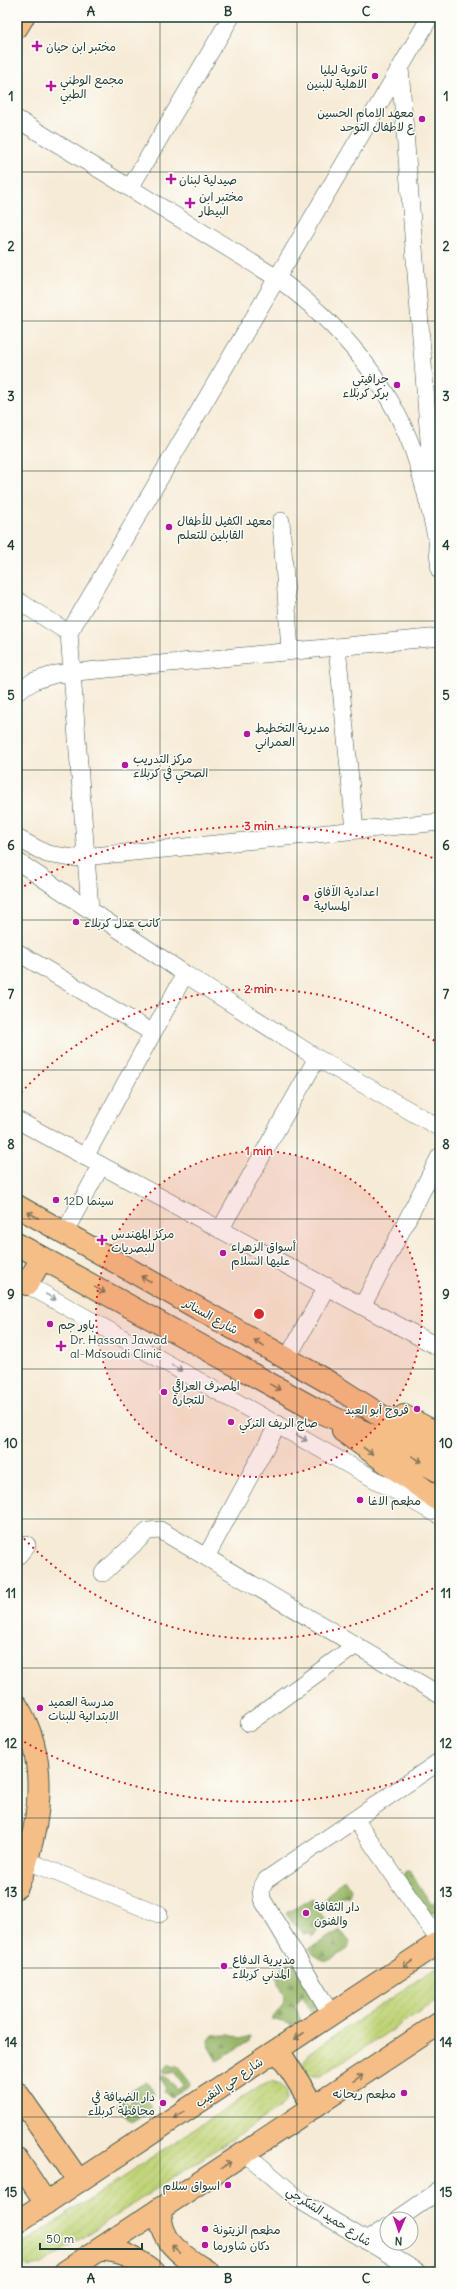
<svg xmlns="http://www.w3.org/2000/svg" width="457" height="2289" font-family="Delius,'Playpen Sans Arabic',sans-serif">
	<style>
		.forest { fill: url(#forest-firs); stroke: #5c7a4e }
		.garden { fill: url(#garden-furrows); stroke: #708856 }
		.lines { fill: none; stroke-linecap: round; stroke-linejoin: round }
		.minor-casing { stroke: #3f574c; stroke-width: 18 }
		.major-casing { stroke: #3f574c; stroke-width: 24 }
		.highway-casing { stroke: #3f574c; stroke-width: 24 }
		.minor { stroke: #fff; stroke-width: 17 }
		.major { stroke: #f6be87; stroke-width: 22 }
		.highway { stroke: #f6be87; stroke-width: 22 }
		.oneway { stroke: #807759 }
		.oneway2 { stroke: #8f9e9a }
		.grid { fill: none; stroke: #1f3d34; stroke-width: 1; stroke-opacity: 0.55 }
		.ring { fill: none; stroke: #d62828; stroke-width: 2; stroke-dasharray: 2 4 }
		.poi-dot { fill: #b5179e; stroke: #fdfcf7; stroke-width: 1.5 }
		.labels { text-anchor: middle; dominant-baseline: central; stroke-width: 3; stroke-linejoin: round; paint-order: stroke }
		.poi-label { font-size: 12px; fill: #1f3d34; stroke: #fdfcf7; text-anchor: start }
		.street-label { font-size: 12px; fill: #1f3d34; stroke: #fdfcf7 }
		.centre { fill: #d62828; stroke: #fdfcf7; stroke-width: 2 }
		.ring-label { font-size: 12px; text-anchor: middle; font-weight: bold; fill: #d62828; stroke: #fdfcf7; stroke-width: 3; stroke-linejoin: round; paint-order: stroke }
		.neatline { fill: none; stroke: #1f3d34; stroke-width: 1.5 }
		.grid-label { font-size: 13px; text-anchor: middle; font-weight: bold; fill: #1f3d34 }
	</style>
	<defs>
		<pattern id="forest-firs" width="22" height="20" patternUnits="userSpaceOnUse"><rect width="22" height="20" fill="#98b668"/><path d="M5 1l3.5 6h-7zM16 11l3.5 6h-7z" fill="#7b9556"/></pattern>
		<pattern id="garden-furrows" width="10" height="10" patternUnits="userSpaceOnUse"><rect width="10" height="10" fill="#c0d478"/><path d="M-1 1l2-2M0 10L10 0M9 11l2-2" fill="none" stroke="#a5b768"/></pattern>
	</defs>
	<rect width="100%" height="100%" fill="#fdfcf7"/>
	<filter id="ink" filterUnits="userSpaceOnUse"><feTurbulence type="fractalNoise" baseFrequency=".025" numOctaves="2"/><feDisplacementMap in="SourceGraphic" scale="8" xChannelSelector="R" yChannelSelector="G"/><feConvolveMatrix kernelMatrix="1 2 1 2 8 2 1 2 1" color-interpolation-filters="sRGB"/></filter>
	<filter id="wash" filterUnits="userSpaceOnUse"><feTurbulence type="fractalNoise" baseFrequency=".012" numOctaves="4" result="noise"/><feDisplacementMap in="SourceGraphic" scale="16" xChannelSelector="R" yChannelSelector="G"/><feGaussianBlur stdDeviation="0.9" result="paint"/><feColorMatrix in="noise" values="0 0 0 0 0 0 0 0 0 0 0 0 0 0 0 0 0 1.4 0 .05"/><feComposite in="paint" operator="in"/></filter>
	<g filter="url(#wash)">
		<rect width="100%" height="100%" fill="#f6ebd6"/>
		<path class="forest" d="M407,1871h3l21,33 9,-6v14l-11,2 -24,-34 -1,-6z
			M344,1879l7,11 -2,6 -7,2 -11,11 -6,-11z
			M313,1898l7,15 7,7 -15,17 -2,-4 -6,1c-6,-8 -14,-12 -18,-21z
			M340,1930l10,12 -2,7c-19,12 -22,18 -39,0z
			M289,1962l7,1 29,49 -8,8 -16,-23 -6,9 6,15 -5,5 -24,-7 12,-16 1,-7 -11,-23z
			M213,2035h17l10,4 10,-3 -1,6 -32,19 -7,-12 -1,-9z
			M169,2064l5,3 3,-2 12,15 1,5 -19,13 -7,-6 2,-5 -6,-10 2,-2 5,3 10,12 7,-5 -10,-13 -8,2 -4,-2z
			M146,2082l4,2 4,9 -7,7 4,4 1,6 -21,12 -15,-16 7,-8 8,8v-15z"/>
		<path class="garden" d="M440,1965v33l-119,78h-8l-7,-3 -2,-10 6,-11z
			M271,2081l9,3 6,6v9l-5,8 -241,158 -12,2 -7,-5 -2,-8 5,-11 237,-158z"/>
	</g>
	<g filter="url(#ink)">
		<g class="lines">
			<defs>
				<path id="minor" d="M400,68l33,423
					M17,119l260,159c60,44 108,99 135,169 11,30 18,63 25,94
					M130,188l101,-171
					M281,521l9,130
					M436,531l4,40
					M17,600l52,33
					M337,647l18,183
					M17,692l17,-11 22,-7 384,-37
					M17,838l30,16 26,4 367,-36
					M17,861l168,113 132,84 123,70
					M90,909l-21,-276 361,-616
					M17,952l136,81
					M17,1120l423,228
					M85,1157l100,-183
					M220,1230l97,-172
					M64,1233l37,-67
					M17,1279l423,237
					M363,1305l77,-149
					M287,1359l40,-73
					M17,1557l10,-12
					M206,1557l72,-133
					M103,1573l45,-42 12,-1 280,165
					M249,1723l107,-78
					M355,1819l85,123
					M28,1861l131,53
					M331,2014l-69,-115 -1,-10 5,-9 174,-119
					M245,2153l56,48 117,71
					M398,2219l42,-29
					M366,2241l21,-14"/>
				<path id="major" d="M17,27l6,-10
					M17,1706c34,55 23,124 0,181
					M17,2093l62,88
					M17,2159l29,44
					M160,2209c0,35 22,46 48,63
					M99,2250c22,-1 38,9 55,22"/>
				<path id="highway" d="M17,1206l313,177 110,70
					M17,1244l298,165 79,37 46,26
					M27,1284l15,-26
					M404,1416l36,19
					M343,1431l97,70
					M278,2050l36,57
					M17,2222l423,-280
					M65,2272l375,-249"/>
			</defs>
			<use href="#minor" class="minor-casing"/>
			<use href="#major" class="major-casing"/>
			<use href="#highway" class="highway-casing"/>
			<use href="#minor" class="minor"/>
			<use href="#major" class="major"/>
			<use href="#highway" class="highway"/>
		</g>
		<defs><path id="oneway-shaft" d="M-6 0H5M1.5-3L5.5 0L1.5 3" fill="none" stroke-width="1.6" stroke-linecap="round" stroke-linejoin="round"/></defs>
		<g class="oneway">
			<use href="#oneway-shaft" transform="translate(33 1215) rotate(-150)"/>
			<use href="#oneway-shaft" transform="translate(146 1279) rotate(-151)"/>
			<use href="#oneway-shaft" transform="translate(100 1290) rotate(29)"/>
			<use href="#oneway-shaft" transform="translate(259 1343) rotate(-151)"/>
			<use href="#oneway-shaft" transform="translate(275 1387) rotate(29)"/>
			<use href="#oneway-shaft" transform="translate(368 1451) rotate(37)"/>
			<use href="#oneway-shaft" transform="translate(417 1459) rotate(30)"/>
			<use href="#oneway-shaft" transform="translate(408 1964) rotate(146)"/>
			<use href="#oneway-shaft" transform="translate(299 2036) rotate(147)"/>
			<use href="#oneway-shaft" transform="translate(358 2078) rotate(-34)"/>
			<use href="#oneway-shaft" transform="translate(179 2115) rotate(146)"/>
			<use href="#oneway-shaft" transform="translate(226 2165) rotate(-34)"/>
			<use href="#oneway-shaft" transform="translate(176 2249) rotate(-137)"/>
		</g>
		<g class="oneway2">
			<use href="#oneway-shaft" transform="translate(51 1297) rotate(29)"/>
			<use href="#oneway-shaft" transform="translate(177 1368) rotate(29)"/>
			<use href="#oneway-shaft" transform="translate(302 1438) rotate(30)"/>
		</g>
	</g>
	<path class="grid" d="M160,17v2255M297,17v2255M17,172h423M17,321h423M17,471h423M17,621h423M17,770h423M17,920h423M17,1070h423M17,1219h423M17,1369h423M17,1519h423M17,1668h423M17,1818h423M17,1968h423M17,2117h423"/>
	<circle cx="259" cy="1314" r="163" fill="#d62828" fill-opacity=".12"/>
	<g class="ring">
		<circle cx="259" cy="1314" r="163"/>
		<path d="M438 1585A325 325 0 0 1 17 1531M17 1097A325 325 0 0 1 438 1043"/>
		<path d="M438 1768A488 488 0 0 1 19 1739M19 889A488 488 0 0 1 438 860"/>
	</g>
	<g class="poi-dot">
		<path d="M35 40h4v4h4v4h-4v4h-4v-4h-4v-4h4z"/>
		<circle cx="375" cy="76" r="4"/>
		<path d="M49 80h4v4h4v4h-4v4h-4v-4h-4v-4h4z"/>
		<circle cx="422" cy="119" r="4"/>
		<path d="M169 173h4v4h4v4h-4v4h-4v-4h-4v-4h4z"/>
		<path d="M188 197h4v4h4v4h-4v4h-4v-4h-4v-4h4z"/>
		<circle cx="397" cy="385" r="4"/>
		<circle cx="169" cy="527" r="4"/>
		<circle cx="247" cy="734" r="4"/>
		<circle cx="125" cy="765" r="4"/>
		<circle cx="306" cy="898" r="4"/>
		<circle cx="76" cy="922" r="4"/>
		<circle cx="56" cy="1200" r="4"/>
		<path d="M100 1234h4v4h4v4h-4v4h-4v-4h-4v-4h4z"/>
		<circle cx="223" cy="1253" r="4"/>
		<circle cx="50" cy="1324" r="4"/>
		<path d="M59 1340h4v4h4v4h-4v4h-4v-4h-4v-4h4z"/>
		<circle cx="164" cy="1392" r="4"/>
		<circle cx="417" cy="1409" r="4"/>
		<circle cx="231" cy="1422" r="4"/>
		<circle cx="360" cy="1500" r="4"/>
		<circle cx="40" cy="1708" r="4"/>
		<circle cx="306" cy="1913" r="4"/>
		<circle cx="224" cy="1966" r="4"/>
		<circle cx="404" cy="2093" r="4"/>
		<circle cx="163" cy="2103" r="4"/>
		<circle cx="228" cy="2185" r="4"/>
		<circle cx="205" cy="2229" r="4"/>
		<circle cx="205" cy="2245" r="4"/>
	</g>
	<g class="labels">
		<g class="poi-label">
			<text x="46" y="46">مختبر ابن حيان</text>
			<text x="367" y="69" text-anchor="end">ثانوية ليليا<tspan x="367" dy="14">الاهلية للبنين</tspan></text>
			<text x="60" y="79">مجمع الوطني<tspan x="60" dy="14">الطبي</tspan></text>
			<text x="414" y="112" text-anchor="end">معهد الامام الحسين<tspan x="414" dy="14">ع لاطفال التوحد</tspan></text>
			<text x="179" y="179">صيدلية لبنان</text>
			<text x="199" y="196">مختبر ابن<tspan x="199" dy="14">البيطار</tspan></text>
			<text x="389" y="378" text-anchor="end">جرافيتي<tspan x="389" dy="14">بركر كربلاء</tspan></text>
			<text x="177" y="520">معهد الكفيل للأطفال<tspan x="177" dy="14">القابلين للتعلم</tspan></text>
			<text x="255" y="727">مديرية التخطيط<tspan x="255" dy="14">العمراني</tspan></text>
			<text x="133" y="758">مركز التدريب<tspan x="133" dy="14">الصحي في كربلاء</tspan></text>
			<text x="314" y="891">اعدادية الآفاق<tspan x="314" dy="14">المسائية</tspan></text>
			<text x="84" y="922">كاتب عدل كربلاء</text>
			<text x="64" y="1200">12D سينما</text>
			<text x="111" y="1233">مركز المهندس<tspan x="111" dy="14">للبصريات</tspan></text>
			<text x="231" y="1246">أسواق الزهراء<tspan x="231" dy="14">عليها السلام</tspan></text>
			<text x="58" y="1324">باور جم</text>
			<text x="70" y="1339">Dr. Hassan Jawad<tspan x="70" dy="14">al-Masoudi Clinic</tspan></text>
			<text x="172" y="1385">المصرف العراقي<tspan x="172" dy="14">للتجارة</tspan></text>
			<text x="409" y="1409" text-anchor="end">فروج أبو العبد</text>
			<text x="239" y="1422">صاج الريف التركي</text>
			<text x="368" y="1500">مطعم الاغا</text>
			<text x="48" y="1701">مدرسة العميد<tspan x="48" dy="14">الابتدائية للبنات</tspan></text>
			<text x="314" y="1906">دار الثقافة<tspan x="314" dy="14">والفنون</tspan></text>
			<text x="232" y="1959">مديرية الدفاع<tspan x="232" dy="14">المدني كربلاء</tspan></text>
			<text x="396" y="2093" text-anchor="end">مطعم ريحانه</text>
			<text x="155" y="2096" text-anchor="end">دار الضيافة في<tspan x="155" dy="14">محافطة كربلاء</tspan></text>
			<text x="220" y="2185" text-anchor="end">اسواق سلام</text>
			<text x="213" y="2229">مطعم الزيتونة</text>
			<text x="213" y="2245">دكان شاورما</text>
		</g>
		<g class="street-label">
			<text transform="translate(211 1316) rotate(29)">شارع السناتر</text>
			<text transform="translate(229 2082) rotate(-34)">شارع حي النقيب</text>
			<text transform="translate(329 2216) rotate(33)">شارع حميد الشكرجي</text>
		</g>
	</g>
	<circle cx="259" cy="1314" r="6" class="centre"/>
	<g class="ring-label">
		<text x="259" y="830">3 min</text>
		<text x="259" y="993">2 min</text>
		<text x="259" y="1155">1 min</text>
	</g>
	<rect width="457" height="2289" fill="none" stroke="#fdfcf7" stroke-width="44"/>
	<g transform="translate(399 2231) rotate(182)"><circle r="19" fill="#fdfcf7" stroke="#a4b0a9"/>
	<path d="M0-3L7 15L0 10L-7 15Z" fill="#b5179e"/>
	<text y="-6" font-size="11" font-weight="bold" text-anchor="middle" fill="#1f3d34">N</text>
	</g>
	<path d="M40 2243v6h102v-6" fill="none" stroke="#1f3d34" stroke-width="2"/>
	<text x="46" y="2243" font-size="12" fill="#1f3d34" stroke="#fdfcf7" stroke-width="3" paint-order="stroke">50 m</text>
	<rect x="22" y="22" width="413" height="2245" class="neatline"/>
	<g class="grid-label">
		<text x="91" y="16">A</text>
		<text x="228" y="16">B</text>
		<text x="366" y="16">C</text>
		<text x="11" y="101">1</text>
		<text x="446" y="101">1</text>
		<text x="11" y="251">2</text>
		<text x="446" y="251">2</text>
		<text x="11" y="401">3</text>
		<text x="446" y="401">3</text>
		<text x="11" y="550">4</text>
		<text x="446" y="550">4</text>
		<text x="11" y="700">5</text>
		<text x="446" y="700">5</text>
		<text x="11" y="850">6</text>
		<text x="446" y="850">6</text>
		<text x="11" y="999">7</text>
		<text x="446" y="999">7</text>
		<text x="11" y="1149">8</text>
		<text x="446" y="1149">8</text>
		<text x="11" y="1299">9</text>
		<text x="446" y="1299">9</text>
		<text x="11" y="1448">10</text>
		<text x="446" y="1448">10</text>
		<text x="11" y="1598">11</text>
		<text x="446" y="1598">11</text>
		<text x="11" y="1748">12</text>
		<text x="446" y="1748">12</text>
		<text x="11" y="1897">13</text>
		<text x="446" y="1897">13</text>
		<text x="11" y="2047">14</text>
		<text x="446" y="2047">14</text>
		<text x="11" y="2197">15</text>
		<text x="446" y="2197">15</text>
		<text x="91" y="2283">A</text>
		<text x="228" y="2283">B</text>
		<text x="366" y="2283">C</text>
	</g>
</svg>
